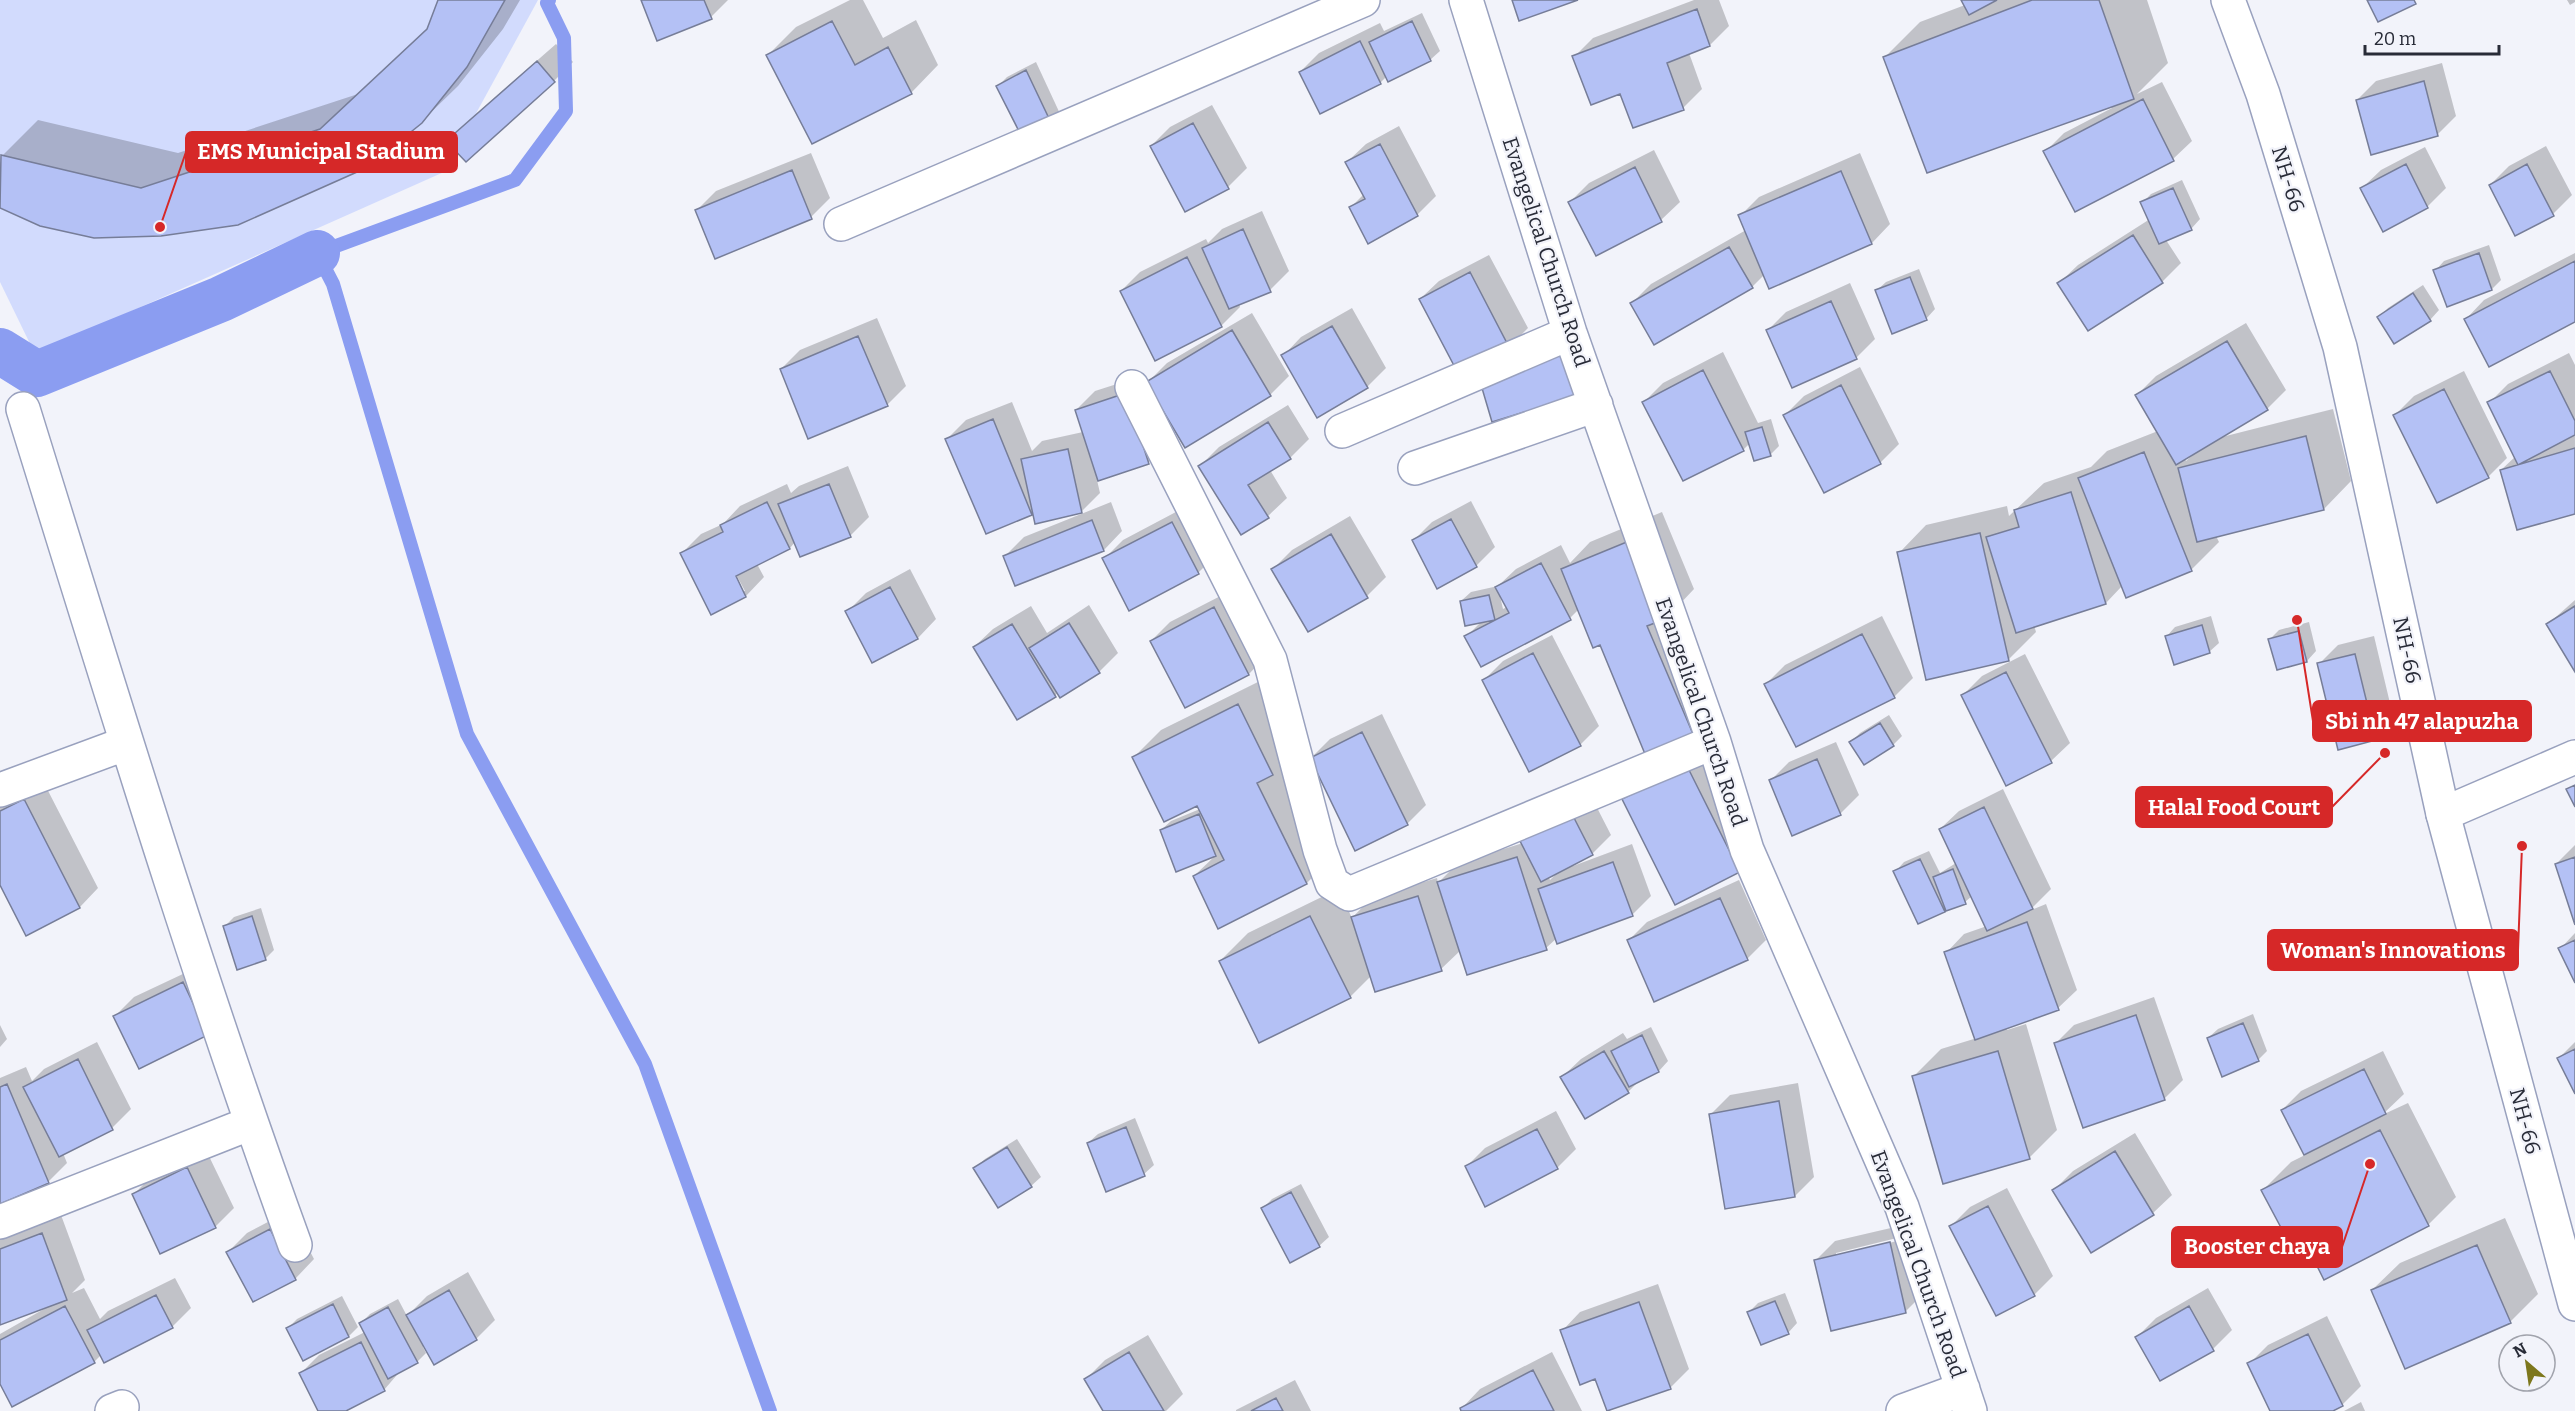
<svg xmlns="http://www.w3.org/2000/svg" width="2575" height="1411" font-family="Bitter,serif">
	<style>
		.green { fill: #d2dbfd }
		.shadow { fill: #0003; fill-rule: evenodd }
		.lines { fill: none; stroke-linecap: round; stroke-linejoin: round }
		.stream { stroke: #8b9df1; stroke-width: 14 }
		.canal { stroke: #8b9df1; stroke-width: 46 }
		.building { fill: #b4c1f5; stroke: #767d98; stroke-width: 1.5 }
		.minor-casing { stroke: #99a1be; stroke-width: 36 }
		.primary-casing { stroke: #99a1be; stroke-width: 36 }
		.minor { stroke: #fff; stroke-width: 33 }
		.primary { stroke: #fff; stroke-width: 33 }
		.labels { text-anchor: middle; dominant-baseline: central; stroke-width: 4.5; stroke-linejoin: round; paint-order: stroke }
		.street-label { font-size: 21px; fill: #282b37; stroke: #f2f3fa }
		.leader { fill: none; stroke: #d62828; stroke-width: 2 }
		.callout-dot { fill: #d62828; stroke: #f2f3fa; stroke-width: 2 }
		.callout { fill: #d62828; stroke: #d62828; stroke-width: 2 }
		.callout-label { font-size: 22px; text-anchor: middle; font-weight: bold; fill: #fff }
	</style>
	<rect width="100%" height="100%" fill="#f2f3fa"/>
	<path class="green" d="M0,0h538l-94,172 -409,182 -35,-72z"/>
	<path class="shadow" d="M440,0h80l-17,29 -45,57 -37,36 -380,102 -41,-18v-41l2,-9 36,-36 140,33 180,-59 72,-68z
		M642,0h86l-17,17z
		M850,0h13l20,38 33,-18 22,45 -27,28 -143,-38 28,-28z
		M1694,0h25l10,26 -19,19 -21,8 13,36 -19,19 -49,19 -13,-35 -47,-35 19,-19z
		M1963,0h184l21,63 -31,31 25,-12 30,59 -19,18 -97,51 -31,-58 19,-19 48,-25 -1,-2 -226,-49 35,-35 45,-17z
		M2567,0h8v2l-5,3z
		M1422,13l18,38 -10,9 -43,16 -6,6 -61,30 -20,-40 19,-19 61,-30 4,8z
		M556,44l17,18 -19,19 -87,41z
		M1036,62l26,56 -9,9 -55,-41 9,-9z
		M2442,63l14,53 -19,19 -80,-35 19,-19z
		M1212,105l35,63 -19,19 -77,-41 19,-19z
		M1399,126l37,70 -19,19 -66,-8 13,-13 -17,-32 19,-18z
		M2546,146l26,49 -19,19 -63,-29 19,-19z
		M2425,147l21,41 -19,19 -44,23 -21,-42 19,-18z
		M1654,150l26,52 -19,18 -65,34 -26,-52 19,-19z
		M811,153l19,45 -19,19 -96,40 -18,-47 19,-19z
		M1860,153l30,71 -18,19 -102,44 -5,-13 -13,13 -120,16 19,-19 95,-54 -6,-14 19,-19z
		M2182,180l18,39 -9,10 -25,11 15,23 -19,19 -103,1 19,-18 72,-46 -8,-16 9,-9z
		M1262,211l27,60 -19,19 -31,14 1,3 -19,19 -100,-35 19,-19 66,-33 2,4 14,-14z
		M2489,245l12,35 -9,9 -57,-18 9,-10z
		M2575,253v68l-109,-2 18,-19z
		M1489,255l39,73 -19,19 -89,-48 19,-18z
		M1919,269l16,40 -9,10 -50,-28 10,-9z
		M1850,283l25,56 -19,19 -89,-27 19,-19z
		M2423,285l16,25 -9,10 -35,22 -16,-25 9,-9z
		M1352,308l34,60 -19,19 -84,-31 18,-19z
		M1252,313l37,63 -19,19 -85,50 -35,-60 17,59 -19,19 -51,17 3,13 -19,19 -47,-1 -3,3 -84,-75 19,-19 46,-18 20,49 10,-10 41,-9 -7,-22 19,-19 50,-16 2,8 20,-20z
		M877,318l29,68 -19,19 -106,-36 19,-19z
		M2246,323l40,67 -19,19 -45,28 111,-28 18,72 -27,28 -108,27 3,6 -28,28 -69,16 -16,17 -72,22 2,7 -28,28 -109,-107 27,-28 81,-19 2,10 35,-33 47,-16 16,-16 51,-20 -21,-36 19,-19zM2195,453l-9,8 -1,-3z
		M1723,352l35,71 13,-4 8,27 -9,9 -20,-12 -7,7 -99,-48 19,-19z
		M2569,353l6,12v147l-74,-42 15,-14 -27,-53 19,-19z
		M1860,367l39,77 -18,18 -57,29 -39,-76 19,-19z
		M2464,371l43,87 -19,19 -93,-62 19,-19z
		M1288,405l21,34 -19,19 -20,12 17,28 -19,18 -27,17 -41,-67 19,-19z
		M848,466l21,51 -19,19 -55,6 -5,6 -33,16 7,13 -18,19 -35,17 -29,-60 19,-19 22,-10 17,-18 47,-22 4,9 8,-7zM733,569l12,22h-4l-10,-21z
		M1471,501l24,46 -19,19 -62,-26 18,-18z
		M1111,502l11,29 -18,19 -99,6 19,-19z
		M1191,504l26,50 -19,19 -94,-14 19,-19z
		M1662,512l32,77 -16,17 41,99 -27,28 -91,-90 -22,-34 -9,9 -104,19 16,-16 -21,-20 10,-9 27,-6 18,-17 45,-24 9,18 20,-21zM1500,596l7,11 -4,2z
		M1350,516l36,61 -19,19 -94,-27 19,-19z
		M910,569l26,50 -18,19 -45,23 -26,-49 19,-19z
		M1234,589l33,66 -18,19 -64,32 -34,-65 19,-19z
		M2575,600v69l-27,-45z
		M1089,605l29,48 -19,19 -38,24 -3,-4 -3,4 -81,-49 19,-18 38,-23 16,27z
		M1882,616l31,62 -19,19 -128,-13 19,-19z
		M2211,616l8,27 -10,9 -43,-15 9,-10z
		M2309,622l7,29 -9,10 -29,7 -8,-29 9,-9z
		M1552,635l47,91 -19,19 -96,-65 19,-19z
		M2374,636l20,84 -19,19 -56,-75 19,-19z
		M2025,654l45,89 -19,18 -44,23 -44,-89 19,-19z
		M1266,678l68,177 -27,28 -113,-7 22,-21 -39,15 -16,-40 10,-9 29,-12 -3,-5 -63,-47 27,-27z
		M1382,714l44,91 -19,19 -96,-66 19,-19z
		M1889,715l13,21 -9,9 -42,-3 9,-9z
		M1836,742l23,53 -19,19 -70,-33 19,-19z
		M1706,748l34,123 -116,-72 18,-19z
		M43,781l55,107 -18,19 -53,27 -27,-52v-79z
		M2003,789l48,100 -22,22 17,-7 31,86 -19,18 -52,19 1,3 19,-6 31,106 -28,28 -116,-81 28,-28 36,-11 -31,-85 18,-19 23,-8 -15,-30 -7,6 -21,9 -49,-39 9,-10 25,-11 11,22 16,-10 -16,-34 19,-18z
		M1591,796l20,39 -19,19 -20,10 1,2 59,-22 19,52 -19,19 -75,23 -11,10 -85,2 -20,19 -70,7 -21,21 -130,-36 28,-28 90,-44 14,29 19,-20 66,-20 1,5 20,-20 65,-20zM1557,873l-7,7 -2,-4z
		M2575,845v77l-19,-58z
		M1739,880l27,60 -19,19 -118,-19 18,-18z
		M261,908l13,42 -9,9 -40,-33 9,-9z
		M2575,933v46l-15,-30z
		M202,965l24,50 -111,1 19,-19z
		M2154,997l29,83 -19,19 -108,-56 18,-18z
		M2253,1014l14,37 -9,9 -50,-22 10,-9z
		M0,1025l7,14 -7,8z
		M1651,1027l17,34 -9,10 -19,9 -12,12 -66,-15 19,-18 42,-26 4,6z
		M97,1042l34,67 -19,19 -49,25 4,10 -19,19 -48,21v-125l26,-11 6,14 12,-12z
		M2575,1042v49l-17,-32z
		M2383,1051l21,43 -22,21 26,-12 48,94 -28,28 -103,53 -26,-50 -36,-38 28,-28 14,-7 -23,-45 19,-19z
		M1798,1083l16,94 -19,19 -84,-82 19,-19z
		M1556,1111l20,38 -19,19 -91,-1 19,-19z
		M1135,1118l19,47 -10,9 -37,16 -19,-47 10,-9z
		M2135,1133l37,62 -19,18 -99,-23 19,-19z
		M1017,1139l24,38 -10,9 -56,-18 10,-9z
		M206,1150l28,58 -19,19 -81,-33 19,-19z
		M1301,1184l28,53 -10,9 -56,-38 9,-9z
		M2007,1188l46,88 -19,19 -83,-69 19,-19z
		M289,1211l25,48 -18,19 -43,22 -25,-48 19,-19z
		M61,1215l24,65 -13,13 12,-5 16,31 8,-8 67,-33 16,30 -19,19 -71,28 -7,7 -94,18v-46l44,-25 -1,-2 -43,16v-85z
		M2505,1218l33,76 -28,28 -138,-32 28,-27z
		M1908,1224l17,68 -19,19 -74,18 -16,-69 19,-19zM1897,1238v3l-61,15v-3z
		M468,1272l27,48 -19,19 -51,6 -2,2 3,6 -9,9 -15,7 -18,21 -42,21h-23l-18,-38 18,-18 46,-23 -4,-9 9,-9 28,-15 9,17 20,-20z
		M1658,1284l31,85 -19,19 -74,-11 -34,-46 18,-19z
		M2208,1288l24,42 -19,19 -52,30 -24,-42 19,-19z
		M1785,1293l12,30 -9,10 -39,-21 9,-9z
		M342,1296l16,31 -9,9 -46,23 -15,-31 9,-9z
		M2327,1316l34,70 -19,19 -12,6h-58l-23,-47 19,-19z
		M1148,1335l35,59 -17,17h-61l-19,-32 19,-19z
		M1552,1352l30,59h-119l-1,-3 18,-19z
		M1295,1380l16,31h-75v-1z
		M2361,1402l4,9h-21z"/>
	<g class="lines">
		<path class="stream" d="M549,0l-2,3 17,35 2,73 -51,69 -198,73 16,31 134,450 178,330 125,347"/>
		<path class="canal" d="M0,351l37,23 184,-75 96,-46"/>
	</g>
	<path class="building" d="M438,0h67l-38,67 -45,56 -56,45 -128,57 -77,11 -67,2 -54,-12 -40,-18 1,-53 140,33 179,-59 107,-100z
		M641,0h63l8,19 -55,22z
		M1512,0h66l-59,21z
		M1961,0h36l-28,15z
		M2032,0h67l35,99 -207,74 -44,-116z
		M2367,0h47l2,4 -38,18z
		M1697,9l13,37 -43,17 17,47 -51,18 -13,-34 -29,11 -19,-49z
		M832,21l23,44 33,-18 24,47 -100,50 -46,-89z
		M1412,21l19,40 -43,21 -19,-40z
		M1360,41l21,43 -61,30 -21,-42z
		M537,61l18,21 -89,80 -20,-21z
		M1026,70l28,59 -29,14 -29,-57z
		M2424,81l14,55 -67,19 -15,-55z
		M2143,99l31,62 -99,51 -32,-61z
		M1193,123l36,66 -44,23 -35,-66z
		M1380,144l38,72 -50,28 -19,-37 16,-8 -20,-37z
		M2406,164l22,44 -45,24 -23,-44z
		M2527,164l27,52 -39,20 -26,-51z
		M1635,167l27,55 -66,34 -28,-54z
		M792,170l20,49 -97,40 -20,-49z
		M1841,171l31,73 -103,45 -31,-74z
		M2173,188l19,42 -33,14 -19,-42z
		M1243,229l28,63 -42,17 -27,-61z
		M2133,235l30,48 -75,48 -31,-48z
		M1729,247l24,41 -99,57 -24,-42z
		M2479,253l13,37 -45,17 -14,-37z
		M1187,257l35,70 -67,34 -35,-70z
		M2575,261v61l-86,45 -25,-48z
		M1470,272l40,77 -51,26 -40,-76z
		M1910,277l17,43 -35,14 -17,-44z
		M2413,293l18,28 -37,23 -17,-27z
		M1831,301l26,58 -65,29 -26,-58z
		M1332,326l36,62 -51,30 -36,-63z
		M1232,330l39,66 -86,52 -39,-66z
		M858,336l30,70 -80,33 -28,-70z
		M2227,341l41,69 -92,55 -41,-70z
		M1568,351l12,44 -88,27 -13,-44z
		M1703,370l41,81 -61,30 -41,-79z
		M2550,371l25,50v14l-57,30 -31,-63z
		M1841,385l40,79 -57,29 -41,-78z
		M2444,389l45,89 -52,25 -44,-88z
		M1126,393l23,71 -51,17 -23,-71z
		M993,419l39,96 -46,19 -41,-95z
		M1268,422l23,37 -43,26 21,33 -28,17 -43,-69z
		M1762,427l9,29 -17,5 -9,-29z
		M2306,436l18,74 -127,32 -19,-74z
		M2575,448v66l-58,16 -17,-60z
		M1068,449l14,64 -47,11 -14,-65z
		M2144,452l48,119 -66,27 -48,-120z
		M829,484l22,53 -51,20 -22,-53z
		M2071,492l35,112 -90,29 -30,-96 33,-10 -5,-17z
		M767,502l23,47 -54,27 10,21 -35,18 -31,-62 43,-21 -3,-7z
		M1451,519l26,48 -40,22 -25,-49z
		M1092,520l12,31 -89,35 -12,-30z
		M1172,522l27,52 -70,37 -27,-53z
		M1980,533l29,128 -83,19 -29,-128z
		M1331,534l37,64 -60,34 -37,-63z
		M1634,539l34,79 -21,8 46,108 -48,20 -45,-109 -7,3 -32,-79z
		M1541,563l30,57 -90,47 -17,-31 45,-23 -14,-26z
		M890,587l28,52 -46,24 -27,-52z
		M1489,595l6,25 -30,6 -5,-25z
		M2575,606v66l-29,-48z
		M1214,607l35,68 -64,33 -35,-67z
		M1069,623l31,50 -40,25 -31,-50z
		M1012,624l44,73 -39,23 -44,-73z
		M2202,625l8,28 -36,12 -9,-29z
		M2299,631l8,31 -30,8 -9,-31z
		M1862,634l33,64 -99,49 -32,-63z
		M1533,653l48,93 -52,26 -47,-92z
		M2355,654l21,86 -38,10 -21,-87z
		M2006,672l46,91 -46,23 -45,-91z
		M1238,704l35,71 -16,8 50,101 -89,45 -25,-53 31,-16 -27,-54 -33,16 -32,-65z
		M1880,723l14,23 -30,19 -15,-23z
		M1362,732l46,93 -53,26 -45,-93z
		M1817,759l24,56 -49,21 -23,-56z
		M1687,766l53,106 -65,33 -53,-106z
		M2575,785v22l-9,-18z
		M24,799l56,109 -54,28 -26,-51v-74z
		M1984,807l49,102 -46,22 -48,-102z
		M1199,814l17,42 -40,16 -16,-42z
		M1572,814l21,41 -52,27 -21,-41z
		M1517,857l30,93 -80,25 -30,-93z
		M2575,857v68l-20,-61z
		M1920,859l25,53 -27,12 -25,-53z
		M1613,862l20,54 -76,28 -19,-55z
		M1953,869l13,35 -20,7 -13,-34z
		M1418,896l24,75 -67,21 -24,-75z
		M1720,898l28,62 -94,42 -27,-62z
		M252,916l14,44 -29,10 -14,-44z
		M1310,916l41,82 -92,45 -40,-82z
		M2027,922l32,88 -84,30 -31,-88z
		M2575,940v43l-17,-35z
		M183,982l25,53 -69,34 -26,-53z
		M2136,1015l29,85 -82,28 -29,-85z
		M2243,1023l16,38 -37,16 -15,-39z
		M1642,1035l17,37 -30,15 -18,-36z
		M2575,1049v45l-18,-36z
		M1604,1051l25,42 -44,26 -25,-42z
		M1998,1051l32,108 -87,25 -31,-108z
		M78,1059l35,71 -54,27 -36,-70z
		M2364,1069l22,45 -82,41 -23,-45z
		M7,1084l42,99 -49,21v-117z
		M1779,1101l16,96 -70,12 -16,-95z
		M1126,1127l19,49 -39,16 -19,-49z
		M1537,1129l21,40 -73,38 -20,-41z
		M2380,1130l49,96 -105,54 -25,-50 -13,7 -25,-47z
		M1007,1147l25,40 -34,21 -25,-40z
		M2115,1151l39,64 -63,38 -39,-63z
		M187,1167l29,61 -56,26 -28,-60z
		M1291,1192l29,55 -30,16 -29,-55z
		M1988,1206l47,90 -39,20 -47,-90z
		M270,1229l26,51 -43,22 -27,-50z
		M42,1233l25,67 -67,25v-76z
		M1890,1242l16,71 -75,18 -17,-71z
		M2477,1245l34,78 -106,46 -34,-79z
		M449,1290l28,50 -43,25 -28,-50z
		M156,1295l17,33 -69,35 -17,-33z
		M1775,1301l14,33 -28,11 -14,-33z
		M1639,1302l32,87 -64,22 -12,-32 -15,6 -20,-55z
		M333,1304l16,33 -46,24 -17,-33z
		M65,1306l30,57 -83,44 -12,-23v-44z
		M2189,1306l25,45 -54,30 -25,-44z
		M388,1307l30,56 -30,16 -29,-56z
		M2308,1334l35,72 -10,5h-63l-23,-48z
		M361,1342l24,49 -39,20h-28l-19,-38z
		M1129,1352l35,59h-61l-19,-32z
		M1533,1370l21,41h-93l-1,-3z
		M1276,1398l7,13h-32z"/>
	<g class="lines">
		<defs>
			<path id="minor" d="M1466,0l104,333 144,409 33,108 155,357 68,204
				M841,224l522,-224
				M1132,387l138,273 50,190 12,33 17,11 365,-152
				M23,409c87,280 172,561 272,836
				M1342,431l228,-98
				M1415,468l181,-63
				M0,790l127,-47
				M2443,814l132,-57
				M0,1222l251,-99
				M112,1411l10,-4
				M1903,1411l60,-22"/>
			<path id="primary" d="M2228,0l35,94 77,253 103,467 132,490"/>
		</defs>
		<use href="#minor" class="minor-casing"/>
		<use href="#primary" class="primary-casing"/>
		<use href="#minor" class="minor"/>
		<use href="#primary" class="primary"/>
	</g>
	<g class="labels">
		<g class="street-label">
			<text transform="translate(2288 179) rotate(73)">NH-66</text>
			<text transform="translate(1546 252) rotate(72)">Evangelical Church Road</text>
			<text transform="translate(2407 650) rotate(78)">NH-66</text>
			<text transform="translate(1701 712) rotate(71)">Evangelical Church Road</text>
			<text transform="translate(2525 1121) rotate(75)">NH-66</text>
			<text transform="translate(1918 1264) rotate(70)">Evangelical Church Road</text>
		</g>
	</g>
	<path class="leader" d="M160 227L186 152M2297 620L2313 721M2385 753L2332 807M2522 846L2518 950M2370 1164L2342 1247"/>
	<g class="callout-dot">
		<circle cx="160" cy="227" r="6"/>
		<circle cx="2297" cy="620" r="6"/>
		<circle cx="2385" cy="753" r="6"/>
		<circle cx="2522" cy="846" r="6"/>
		<circle cx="2370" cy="1164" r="6"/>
	</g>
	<g class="callout">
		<rect x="186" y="132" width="271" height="40" rx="6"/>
		<rect x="2313" y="701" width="218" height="40" rx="6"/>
		<rect x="2136" y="787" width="196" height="40" rx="6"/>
		<rect x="2268" y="930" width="250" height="40" rx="6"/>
		<rect x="2172" y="1227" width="170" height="40" rx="6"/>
	</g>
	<g class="callout-label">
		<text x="321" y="159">EMS Municipal Stadium</text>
		<text x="2422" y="729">Sbi nh 47 alapuzha</text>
		<text x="2234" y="815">Halal Food Court</text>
		<text x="2393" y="958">Woman's Innovations</text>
		<text x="2257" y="1254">Booster chaya</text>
	</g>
	<g transform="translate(2527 1363) rotate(331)"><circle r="28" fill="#f2f3fa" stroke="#a1a3ac" stroke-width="1.5"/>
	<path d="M0-4.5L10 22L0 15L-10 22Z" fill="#7d771c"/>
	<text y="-9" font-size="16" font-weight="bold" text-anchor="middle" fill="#282b37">N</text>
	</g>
	<path d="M2365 45v9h134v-9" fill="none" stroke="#282b37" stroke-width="3"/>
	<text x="2374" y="45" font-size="18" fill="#282b37" stroke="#f2f3fa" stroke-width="4.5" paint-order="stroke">20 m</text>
</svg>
